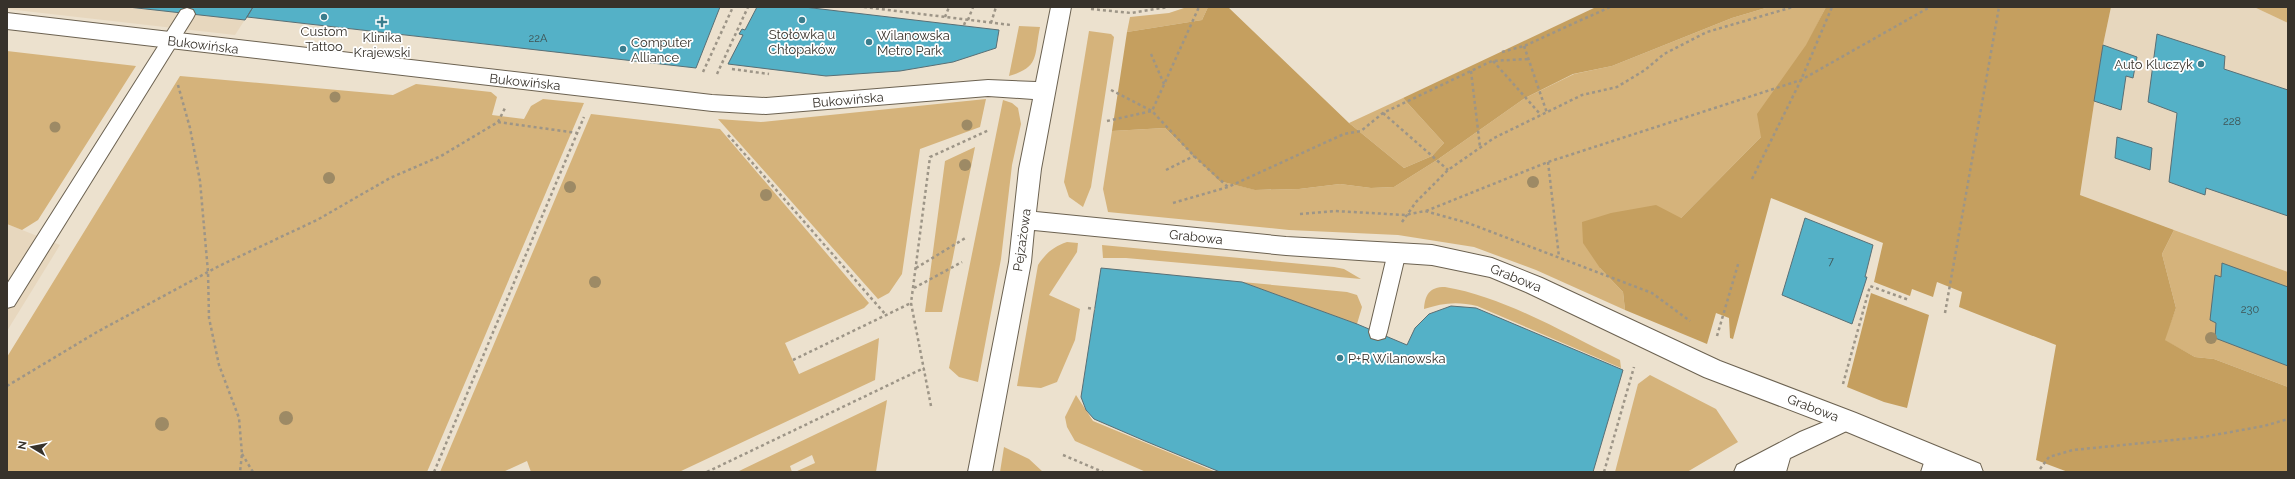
<svg xmlns="http://www.w3.org/2000/svg" width="2295" height="479" font-family="Raleway,sans-serif">
	<style>
		.built { fill: #e7d7be }
		.green { fill: #d5b37b }
		.forest { fill: #c59f5f }
		.building { fill: #54b1c7; stroke: #596f75 }
		.lines { fill: none; stroke-linecap: round; stroke-linejoin: round }
		.service-casing { stroke: #6c6251; stroke-width: 2 }
		.minor-casing { stroke: #6c6251; stroke-width: 2 }
		.path { stroke: #9d9587; stroke-width: 2.5; stroke-dasharray: 3 3; stroke-linecap: butt }
		.service { fill: #fff; fill-rule: evenodd }
		.minor { fill: #fff; fill-rule: evenodd }
		.tree { fill: #9d8a65 }
		.poi-dot { fill: #3a7d8d; stroke: #fff; stroke-width: 1.5 }
		.labels { text-anchor: middle; dominant-baseline: central; stroke-width: 3.5; stroke-linejoin: round; paint-order: stroke }
		.number-label { font-size: 11px; fill: #3e5252 }
		.poi-label { font-size: 13px; fill: #37322b; stroke: #fff }
		.street-label { font-size: 13px; fill: #37322b; stroke: #fff }
	</style>
	<rect width="100%" height="100%" fill="#ece1ce"/>
	<path class="built" d="M7,7h246l-18,28 -228,-26z
		M2111,7h143l34,16v249l-208,-77 23,-150z
		M7,224l53,21 -53,86z"/>
	<path class="green" d="M1187,7h21l-6,13 -75,12 3,-15 39,-4z
		M1769,7h57l-65,130 -80,81 -81,50 23,24 2,18 -89,-40 -62,-23 -76,-12 -109,-5 -181,-18 -5,-23 9,-58 53,-3 54,53 37,9 43,-1 41,-5 31,4 23,-1 43,-27 88,-62 49,-24 38,-8 120,-48z
		M2254,7h34v16z
		M1019,26l21,1c-6,29 0,40 -31,49z
		M1089,31l22,3 3,3 -23,150 -8,20 -14,-10 -5,-15z
		M7,51l129,15 -98,154 -16,10 -15,-6z
		M180,76l213,19 23,-11 75,8 6,5 -5,18 32,4 7,-13 12,-7 41,4 -157,369h-420v-115z
		M1403,98l41,45 -12,13 -28,12 -55,-45z
		M986,99l-6,28 -60,22 -18,125 -13,19 -11,6 -160,-180 43,3z
		M1003,100l9,3 6,5 3,16 -9,41 -11,94 -23,123 -19,-5 -10,-9z
		M591,114l129,15 149,174 -5,5 -79,35 14,31 80,-36 -4,42 -196,92h-148l-4,-11 -24,11h-63z
		M975,147l-33,165h-17l20,-151z
		M2174,230l114,42v115l-74,-28 -19,-2 -31,-17 12,-32 -14,-54z
		M1067,242l11,1 -1,9 -28,43 31,14 -5,31 -18,42 -16,6 -24,-2 21,-121c8,-12 15,-18 29,-23z
		M1102,245l232,22 10,2 17,10 -235,-21h-23z
		M1242,282l105,10 10,3 5,12 -5,17z
		M1445,287c60,10 121,47 175,73l1,8 -144,-62c-20,-5 -35,-3 -53,3 1,-14 5,-22 21,-22z
		M1650,375l66,34 22,33 -51,30h-72l23,-88z
		M1076,395l17,26 123,51h-70l-71,-31 -8,-14 -2,-10z
		M887,400l-11,72h-81l20,-9 -3,-8 -22,11 2,6h-55z
		M1004,447l25,12 14,13h-43z"/>
	<path class="forest" d="M1208,7h20l121,116 55,45 28,-12 12,-13 -41,-45 193,-91h173l-37,11 -120,48 -39,8 -48,24 -88,62 -43,27 -23,1 -31,-4 -41,5 -44,1 -36,-9 -54,-53 -53,3 15,-99 75,-12z
		M1826,7h285l-8,38 -23,150 94,35 -12,24 14,54 -11,32 30,17 19,2 74,28v85h-220l-32,-12 20,-115 -97,-38 3,-15 -25,-10 -4,15 -21,-8 -2,7 -36,-14 9,-39 -112,-45 -38,141 -3,-1 -1,-20 -13,-5 -9,31 -82,-34 -2,-18 -23,-24 -17,-25 -1,-21 29,-9 45,-8 25,13 80,-81 -4,-23 49,-69z
		M1871,293l58,22 -22,93 -23,-6 -37,-15z"/>
	<path class="building" d="M128,7h125l-8,13z
		M253,7h467l-24,61 -449,-51z
		M757,7h47l195,23 -3,18 -43,14 -53,9 -74,5 -98,-12 15,-29 -4,-1 3,-5 3,1z
		M2157,34l68,22 -1,13 64,21v126l-82,-28 -1,7 -36,-13 8,-69 -29,-11z
		M2103,45l34,12 -4,21 -7,-2 -5,34 -27,-9z
		M2117,137l35,11 -2,22 -35,-12z
		M1805,218l68,27 -8,32h2l-15,47 -70,-29z
		M2222,263l66,24v79l-73,-28 1,-15 -6,-3 5,-45 6,2z
		M1101,268l141,14 115,42 50,21 8,-17 14,-14 22,-8 25,2 147,62 -30,102h-373l-75,-31 -51,-22 -8,-9 -5,-13z"/>
	<g class="lines">
		<defs>
			<path id="service" d="M187,8l6,2 2,4 -2,4 -179,288 -7,2v-24l174,-274z
				M1397,244l6,2 3,6 -19,80 -2,6 -7,2 -7,-2 -2,-6 19,-80 3,-6z
				M1848,412l7,3 3,6 -3,6 -65,31 -4,14h-52l3,-7 63,-33z
				M1935,448l7,2 3,7 -4,15h-20l7,-22z"/>
			<path id="minor" d="M1051,7h20l-30,162 -5,43 250,25 146,8 60,13 50,20 178,83 136,52 124,51 3,8h-40l-103,-43 -136,-52 -178,-85 -36,-15 -58,-12 -146,-10 -252,-25 -3,32 -39,210h-24l41,-210 10,-93 14,-70 -45,-3 -222,18 -54,-3 -705,-82v-16l705,82 54,3 222,-18 48,2z"/>
		</defs>
		<use href="#service" class="service-casing"/>
		<use href="#minor" class="minor-casing"/>
		<path class="path" d="M864,7l147,18
			M1091,9l40,4 37,-6
			M945,17l4,-10
			M968,20l5,-13
			M991,23l5,-16
			M964,25l2,-5
			M1524,46l23,67
			M1502,52l22,-6 86,-39
			M1151,54l13,30
			M1493,61l48,54
			M732,69l37,5
			M1471,71l9,76
			M703,72l30,-65
			M717,74l31,-67
			M178,85l12,43 10,53 8,91 1,46 10,47 20,53 3,36 -2,18
			M1111,90l41,21 42,45 34,31
			M1383,113l65,57
			M1107,121l45,-10 47,-104
			M498,122l7,-14
			M728,135l158,180
			M1548,162l11,95
			M1166,170l28,-14
			M1752,179l49,-99 31,-73
			M1173,203l55,-16 116,-53 17,-3 22,-18 109,-52 36,-2
			M1426,211l122,-49 253,-82 129,-73
			M1300,214l35,-3 70,4 20,-4 43,12 184,70 38,28
			M1402,222l14,-20 32,-32 46,-32 88,-43 35,-8 28,-17 19,-16 43,-22 86,-25
			M916,268l51,-31
			M914,288l48,-26
			M1088,308l7,1
			M1945,313l54,-306
			M1717,336l22,-75
			M793,360l118,-57
			M1843,384l27,-98 39,14
			M7,386l90,-54 122,-66 98,-46 73,-42 51,-22 57,-34 79,11
			M931,406l-20,-103 19,-146 59,-27
			M242,454l11,18
			M1063,455l40,17
			M2040,469l9,-12 24,-7 130,-13 61,-11 24,-7
			M434,472l150,-355
			M707,472l217,-104
			M1604,472l30,-105"/>
		<use href="#service" class="service"/>
		<use href="#minor" class="minor"/>
	</g>
	<g class="tree">
		<circle cx="335" cy="97" r="5.5"/>
		<circle cx="967" cy="125" r="5.5"/>
		<circle cx="55" cy="127" r="5.5"/>
		<circle cx="965" cy="165" r="6"/>
		<circle cx="329" cy="178" r="6"/>
		<circle cx="1533" cy="182" r="6"/>
		<circle cx="570" cy="187" r="6"/>
		<circle cx="766" cy="195" r="6"/>
		<circle cx="595" cy="282" r="6"/>
		<circle cx="2211" cy="338" r="6"/>
		<circle cx="286" cy="418" r="7"/>
		<circle cx="162" cy="424" r="7"/>
	</g>
	<g class="poi-dot">
		<circle cx="324" cy="17" r="4"/>
		<circle cx="802" cy="20" r="4"/>
		<path d="M380 16h4v4h4v4h-4v4h-4v-4h-4v-4h4z"/>
		<circle cx="869" cy="42" r="4"/>
		<circle cx="623" cy="49" r="4"/>
		<circle cx="2201" cy="64" r="4"/>
		<circle cx="1340" cy="358" r="4"/>
	</g>
	<g class="labels">
		<g class="number-label">
			<text x="538" y="38">22A</text>
			<text x="2232" y="121">228</text>
			<text x="1831" y="261">7</text>
			<text x="2250" y="309">230</text>
		</g>
		<g class="poi-label">
			<text x="324" y="31">Custom<tspan x="324" dy="15">Tattoo</tspan></text>
			<text x="802" y="34">Stołówka u<tspan x="802" dy="15">Chłopaków</tspan></text>
			<text x="877" y="35" text-anchor="start">Wilanowska<tspan x="877" dy="15">Metro Park</tspan></text>
			<text x="382" y="37">Klinika<tspan x="382" dy="15">Krajewski</tspan></text>
			<text x="631" y="42" text-anchor="start">Computer<tspan x="631" dy="15">Alliance</tspan></text>
			<text x="2193" y="64" text-anchor="end">Auto Kluczyk</text>
			<text x="1348" y="358" text-anchor="start">P+R Wilanowska</text>
		</g>
		<g class="street-label">
			<text transform="translate(203 45) rotate(7)">Bukowińska</text>
			<text transform="translate(525 82) rotate(6)">Bukowińska</text>
			<text transform="translate(848 100) rotate(-5)">Bukowińska</text>
			<text transform="translate(1196 237) rotate(6)">Grabowa</text>
			<text transform="translate(1022 240) rotate(-82)">Pejzażowa</text>
			<text transform="translate(1516 278) rotate(22)">Grabowa</text>
			<text transform="translate(1813 408) rotate(21)">Grabowa</text>
		</g>
	</g>
	<rect width="2295" height="479" fill="none" stroke="#37322b" stroke-width="16"/>
	<g transform="translate(32 447) rotate(280)" stroke="#ffffff" stroke-width="3" paint-order="stroke">
	<path d="M0-3L7 15L0 10L-7 15Z" fill="#37322b"/>
	<text y="-6" font-size="11" font-weight="bold" text-anchor="middle" fill="#37322b">N</text>
	</g>
</svg>
